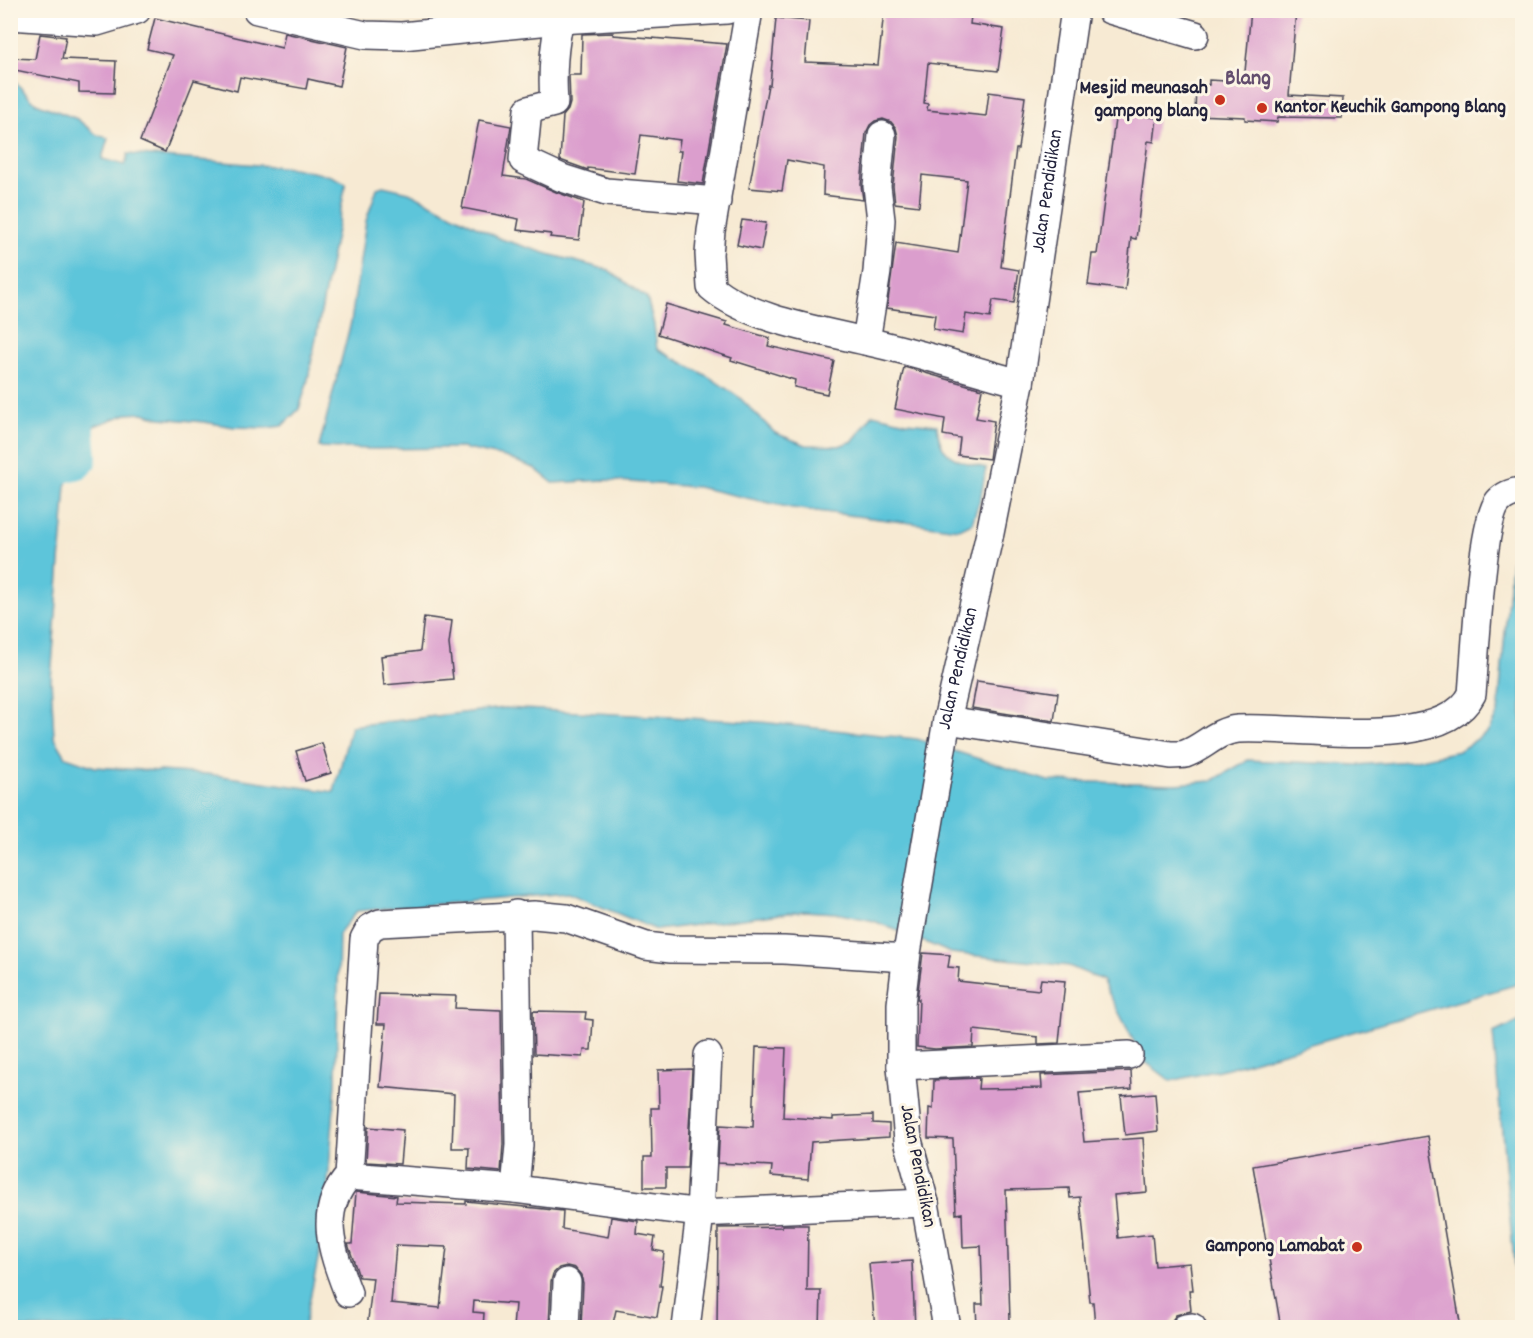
<svg xmlns="http://www.w3.org/2000/svg" width="1533" height="1338" font-family="Dekko,sans-serif">
	<style>
		.water { fill: #5dc5da; stroke: #40748a; stroke-width: 1.5 }
		.lines { fill: none; stroke-linecap: round; stroke-linejoin: round }
		.river { stroke: #5dc5da; stroke-width: 46 }
		.building { fill: #db9ecd; fill-rule: evenodd }
		.minor-casing { stroke: #424052; stroke-width: 30 }
		.minor { stroke: #fff; stroke-width: 27 }
		.poi-dot { fill: #c8321e; stroke: #fcf5e5; stroke-width: 2 }
		.labels { text-anchor: middle; dominant-baseline: central; stroke-width: 6; stroke-linejoin: round; paint-order: stroke }
		.poi-label { font-size: 20px; font-weight: bold; fill: #22223b; stroke: #fcf5e5; text-anchor: end }
		.street-label { font-size: 20px; fill: #22223b; stroke: #fcf5e5 }
		.quarter-label { font-size: 22px; font-weight: bold; fill: #634d6e; stroke: #fcf5e5 }
	</style>
	<rect width="100%" height="100%" fill="#fcf5e5"/>
	<filter id="ink" filterUnits="userSpaceOnUse"><feTurbulence type="fractalNoise" baseFrequency=".0167" numOctaves="2"/><feDisplacementMap in="SourceGraphic" scale="12" xChannelSelector="R" yChannelSelector="G"/><feConvolveMatrix kernelMatrix="1 2 1 2 8 2 1 2 1" color-interpolation-filters="sRGB"/></filter>
	<filter id="wash" filterUnits="userSpaceOnUse"><feTurbulence type="fractalNoise" baseFrequency=".008" numOctaves="4" result="noise"/><feDisplacementMap in="SourceGraphic" scale="24" xChannelSelector="R" yChannelSelector="G"/><feGaussianBlur stdDeviation="1.35" result="paint"/><feColorMatrix in="noise" values="0 0 0 0 0 0 0 0 0 0 0 0 0 0 0 0 0 1.4 0 .05"/><feComposite in="paint" operator="in"/></filter>
	<g filter="url(#wash)">
		<rect width="100%" height="100%" fill="#f7ead3"/>
		<path class="water" d="M10,77l26,26 41,16 20,16 11,3 -6,21 23,6 3,-11 165,14 38,8 15,7 -39,201 -8,25 -17,17 -16,2 -32,-1 -30,-5 -44,-4 -17,-5 -16,1 -71,26 -45,12z
			M383,186l26,6 92,47 47,15 60,16 39,28 7,27 3,24 52,28 30,20 36,36 31,12 33,1 14,-5 20,-27 33,8 31,3c3,35 20,35 49,43l-5,28 -9,27 -13,6 -167,-21 -95,-21 -93,-7 -51,3 -19,-15 -29,-11 -43,-9 -90,1 -53,-2 32,-125 15,-101 11,-33z
			M67,472l-16,207 3,58 12,20 29,10 112,7 127,18 17,-66 153,-18 257,14 156,17 131,42 128,3 36,-3 36,-21 109,5 53,-4 49,-10 29,-19 10,-19 13,-150 11,-33v453l-294,85 -57,13 -27,-20 -42,-81 -33,-14 -118,-13 -77,-32 -38,-8 -32,-2 -147,19 -89,-37 -211,18 -18,22 -3,150 -12,148 -20,96 -293,1v-841z
			M1522,1020v307l-2,1 -27,-295z"/>
		<g class="lines">
			<path class="river" d="M10,473l64,-16 -2,-23"/>
		</g>
		<g id="blocks">
			<path class="building" d="M906,10l65,6 -1,8 34,5 -6,42 -70,-8 -4,40 4,1 -1,6 59,6 3,-24 36,5 -7,52h-2l-15,118 18,3 -5,33 -21,-3 -3,18 -24,-4 -3,20 -30,-5 2,-14 -48,-7 9,-65 62,10 9,-73 -45,-5 -3,31 -24,-3 -2,-17 5,-50 -2,-8 -5,-6 -8,-3 -8,2 -5,4 -4,8 -5,52 2,15 -40,-5 1,-28 -37,-7 -5,31 -33,-3 19,-103h2l6,-67 33,3 -4,41 73,3 6,-54 22,2z
				M1251,10h45l-7,85 54,3 -1,20 -64,-1 -1,5 -32,-2v-3l-50,-2 1,-31 13,1v-5l35,2z
				M155,18l127,30 3,-15 62,14 -8,39 -31,-7 -2,10 -66,-12 -3,14 -43,-11 -29,72 -25,-11 33,-86 -26,-6z
				M613,33v2l114,9 -24,140 -26,-3 4,-30h-3l2,-11 -39,-5 -6,39 -47,-6v2l-28,-10 3,-44 5,-6 2,-7 -1,-28h12l1,-41z
				M40,34l26,3 -4,22 54,2 -2,32 -35,-1v-9l-69,-14 1,-11 24,1z
				M1116,112l41,6 -3,24 -6,-1 -12,98 -5,-1 -6,52 -37,-5 4,-31h5z
				M479,120l32,6 -8,50 23,3 30,13 28,10 -5,38 -29,-3 1,-3 -34,-4 2,-11 -57,-11z
				M742,220l24,3 -5,27 -24,-5z
				M666,304l61,18 -1,3 44,13 -2,8 66,15 -7,33 -33,-7 1,-7 -64,-20 1,-2 -74,-24z
				M904,367l78,22 -6,29 18,3 -5,38 -31,-4 2,-17 -17,-3 2,-16 -50,-10z
				M424,617l28,4 -3,23 4,35 -69,6 -3,-29 39,-5z
				M977,681l81,12 -4,28 -82,-13z
				M322,743l9,30 -26,8 -9,-30z
				M923,953l27,2 -2,12 11,1 -1,13 81,9 2,-11 24,2 -6,62 -21,1v-7l-64,-7 -1,17 -38,2 -18,-2 2,-48h-2z
				M379,994l77,2 -1,12 46,2 2,134 -2,28 -33,-3 1,-21h-17l2,-54 -74,-7 6,-63h-9z
				M533,1011l53,1 -1,7 8,1 -2,30h-7l-1,7 -49,-3z
				M756,1047l30,1 -3,69 50,3v-3l40,-2v8l16,1v13l-78,5 -3,37 -37,-3 1,-10 -54,-3 2,-38 33,2z
				M692,1069l-5,99h-21v19h-22v-30h8l-1,-49h8l-1,-38z
				M1131,1071l1,18 -53,4 5,49 59,-4 4,54 -33,3 4,43 34,-4 3,32 35,-3 3,27h-4l2,21 -15,4 -5,7 -1,5 -75,1 -2,-26h-3l-10,-105 -10,1 -1,-10 -63,2 4,131h-5l1,7h-29l-1,-24h7l-2,-58 -18,1 -1,-34 -6,1 -3,-75 -25,-1 1,-30 4,1 1,-29 45,-2 -1,11 64,-1 -1,-13z
				M1155,1093l3,38 -33,4 -4,-39z
				M368,1127l35,3 -3,34 -34,-2z
				M1428,1136l33,192h-180l-28,-162z
				M356,1192l41,4 -1,6 70,2v-3l97,10 -1,18 46,8 3,-20 27,4 -1,13 18,3 -2,13 11,2 -4,34h2l-5,31 -41,-7 -4,18h-31l2,-45 -2,-8 -6,-7 -8,-2 -8,2 -6,6 -2,7 -2,47h-36l2,-24 -41,-3 -1,11 11,1 -1,15h-116l6,-50 -14,-1 -11,-33h4zM396,1245l51,2 -7,61 -49,-5z
				M782,1225h26l-1,66h14l-1,37h-103l1,-100 64,-1z
				M912,1261l3,67h-40l-6,-64z"/>
		</g>
	</g>
	<g filter="url(#ink)">
		<use href="#blocks" fill-opacity="0" stroke="#424052" stroke-width="1.5"/>
		<g class="lines">
			<defs>
				<g id="minor">
					<path d="M257,10l108,25 37,1 158,-16 167,-10"/>
					<path d="M749,10l-38,221 -2,23 2,33c37,32 108,43 154,54 52,11 103,28 155,42"/>
					<path d="M1110,10l85,25"/>
					<path d="M10,16l87,6 40,-12"/>
					<path d="M560,20c-7,28 -8,55 -6,83l-26,7 -5,50 39,18 44,14 111,9"/>
					<path d="M866,341l11,-69 4,-52 -4,-34 5,-51"/>
					<path d="M947,720l224,35c4,0 10,0 14,-1 20,-7 30,-23 53,-25 58,-4 204,25 234,-35 3,-33 9,-172 26,-192 6,-7 15,-10 24,-11"/>
					<path d="M901,1066l228,-11"/>
					<path d="M349,1176l166,13 185,24 8,-158"/>
					<path d="M515,1189l4,-44 -3,-231"/>
					<path d="M348,1293c-15,-40 -32,-81 1,-117l15,-237 6,-11 10,-5 154,-8 32,3 80,28 25,3 113,1 122,8"/>
					<path d="M565,1328l2,-46"/>
					<path d="M686,1328l14,-115 225,-10"/>
					<path id="s1" d="M947,1328l-22,-125 -17,-63 -7,-74v-62l6,-51 40,-233 43,-187 30,-150 55,-373"/>
					<path d="M1185,1328l7,-1"/>
				</g>
			</defs>
			<use href="#minor" class="minor-casing"/>
			<use href="#minor" class="minor"/>
		</g>
	</g>
	<g class="poi-dot">
		<circle cx="1220" cy="100" r="6"/>
		<circle cx="1262" cy="108" r="6"/>
		<circle cx="1357" cy="1247" r="6"/>
	</g>
	<g class="labels">
		<g class="poi-label">
			<text x="1208" y="89">Mesjid meunasah<tspan x="1208" dy="23">gampong blang</tspan></text>
			<text x="1274" y="108" text-anchor="start">Kantor Keuchik Gampong Blang</text>
			<text x="1345" y="1247">Gampong Lamabat</text>
		</g>
		<g class="street-label">
			<text stroke="none"><textPath href="#s1" startOffset="1155">Jalan Pendidikan</textPath></text>
			<text stroke="none"><textPath href="#s1" startOffset="669">Jalan Pendidikan</textPath></text>
			<text transform="translate(917 1166) rotate(79)">Jalan Pendidikan</text>
		</g>
		<g class="quarter-label">
			<text x="1248" y="79">Blang</text>
		</g>
	</g>
	<rect width="1533" height="1338" fill="none" stroke="#fcf5e5" stroke-width="36"/>
</svg>
